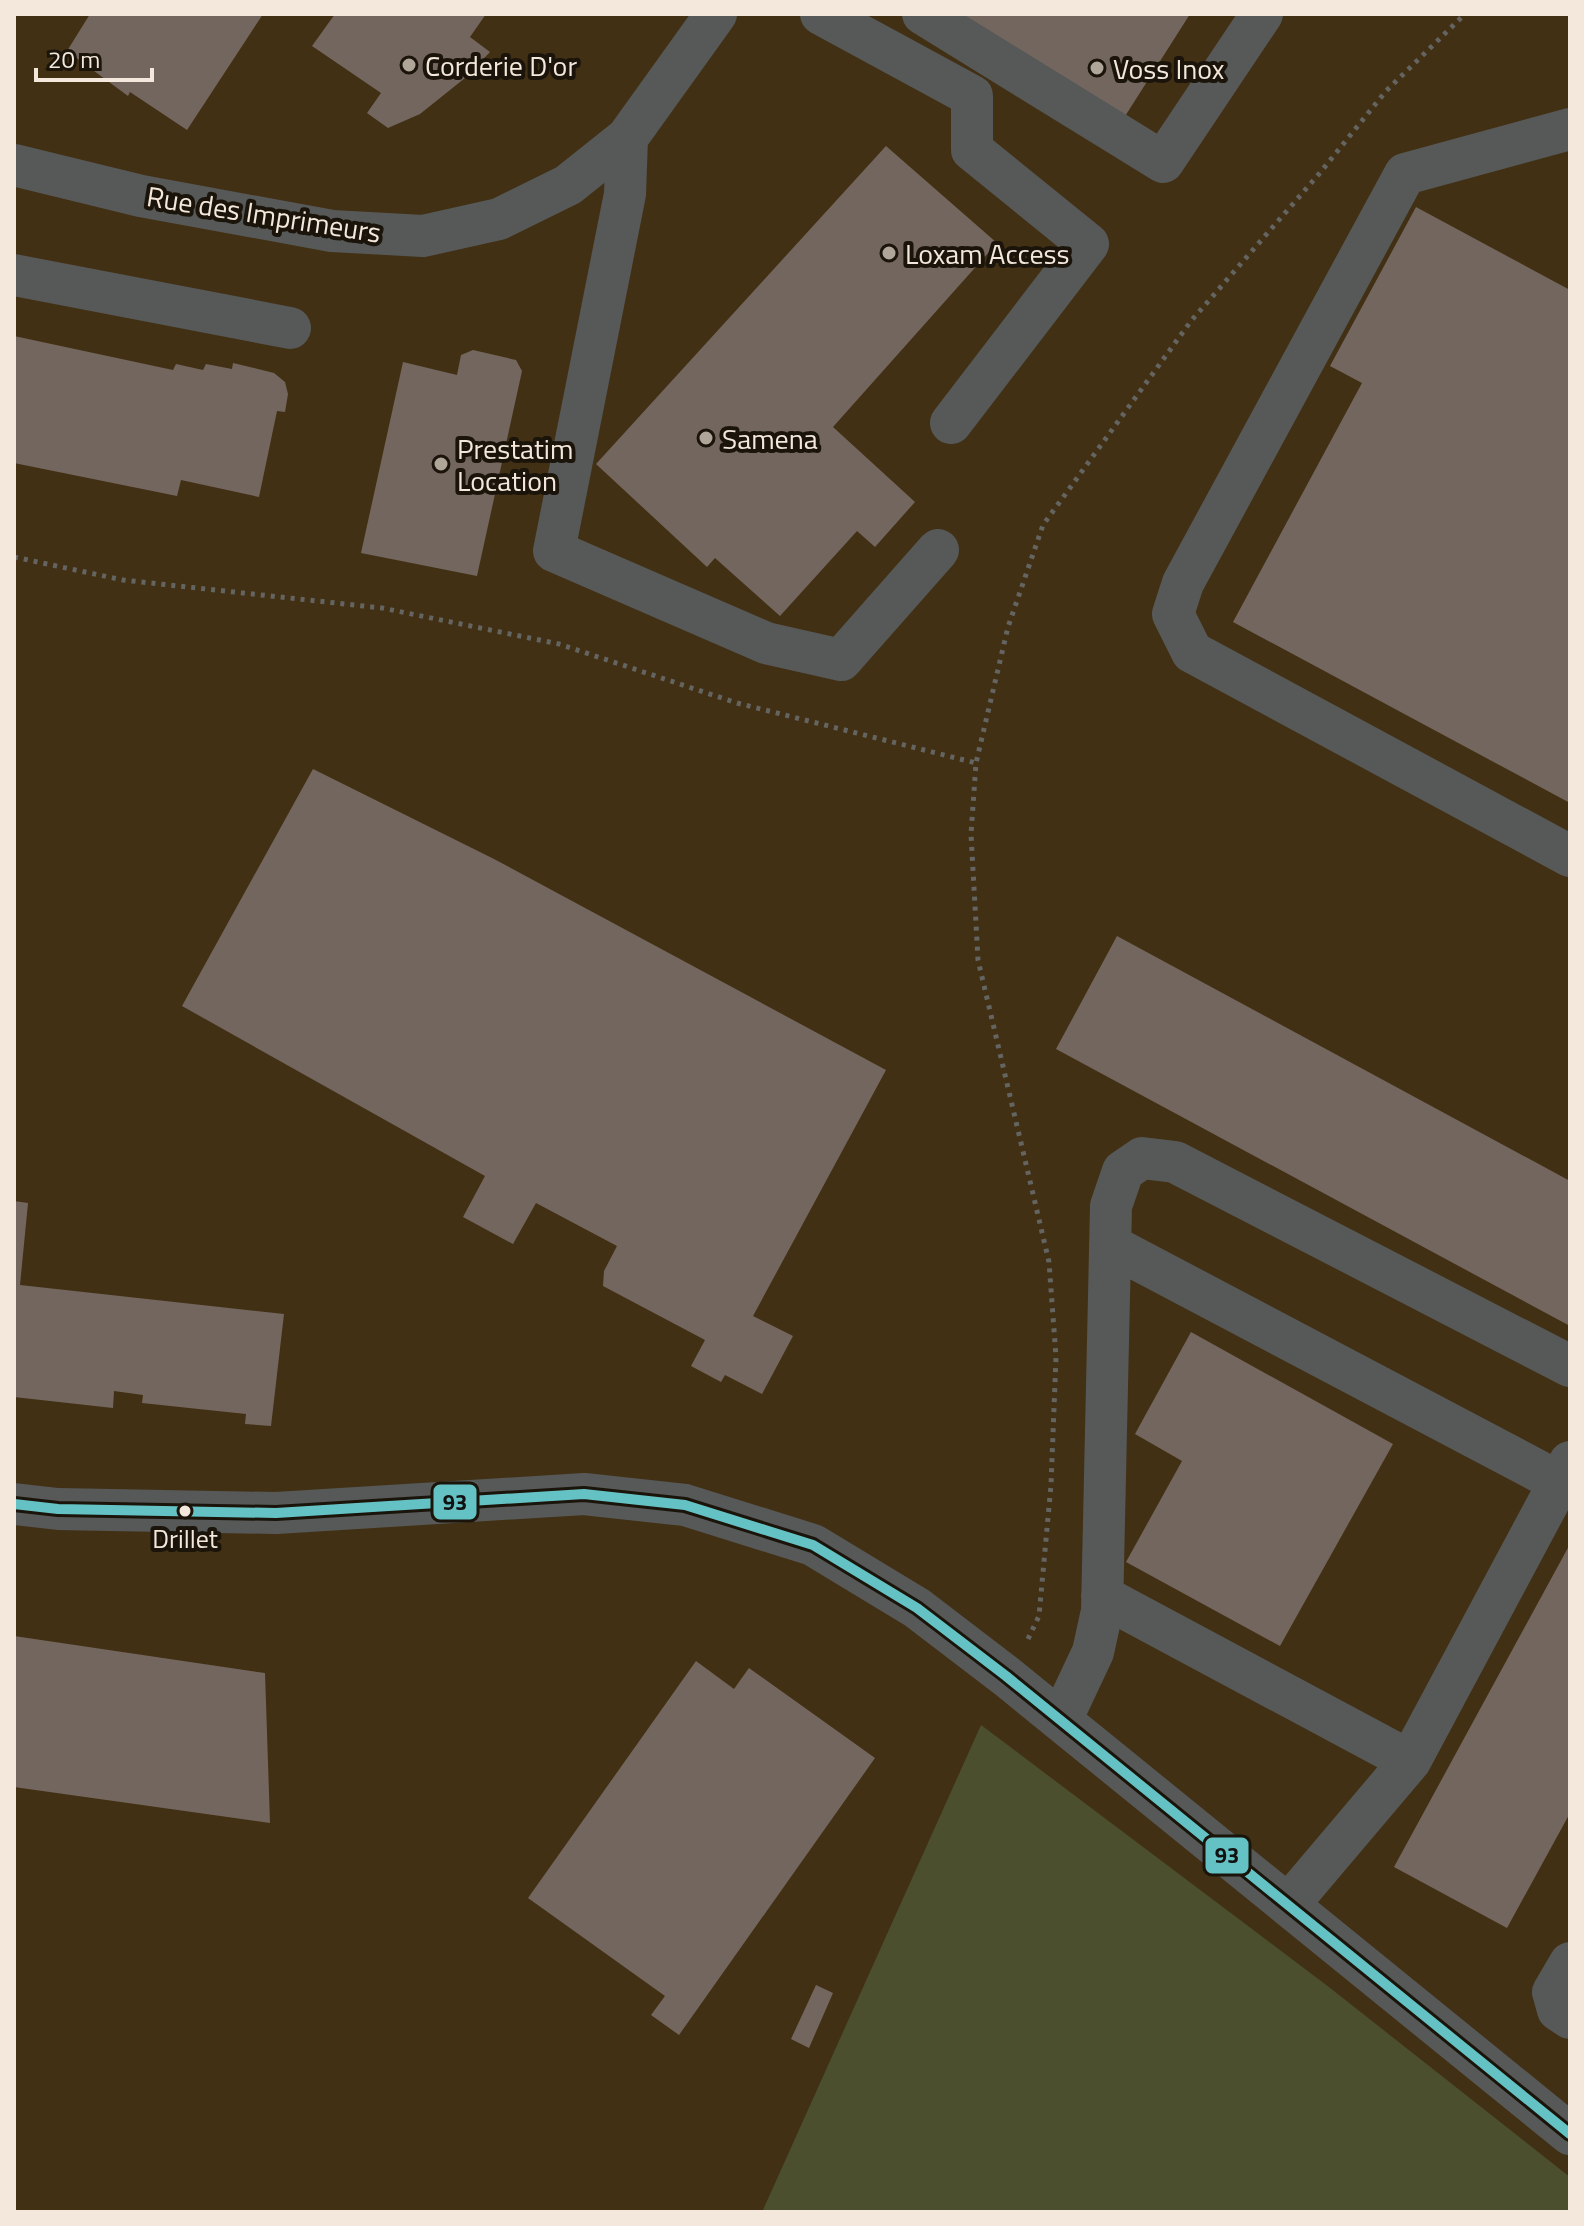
<svg xmlns="http://www.w3.org/2000/svg" width="1584" height="2226" font-family="'Titillium Web',sans-serif">
	<style>
		.built { fill: #423015 }
		.green { fill: #4c4f2d }
		.building { fill: #73665e }
		.lines { fill: none; stroke-linecap: round; stroke-linejoin: round }
		.path { stroke: #646461; stroke-width: 5; stroke-dasharray: 4 6; stroke-linecap: butt }
		.minor { stroke: #565958; stroke-width: 42 }
		.bus-1-casing { stroke: #1b140a; stroke-width: 16 }
		.bus-1 { stroke: #65c2c4; stroke-width: 10 }
		.poi-dot { fill: #afa598; stroke: #1b140a; stroke-width: 3 }
		.bus-dot { fill: #f3e8db; stroke: #1b140a; stroke-width: 3 }
		.labels { text-anchor: middle; dominant-baseline: central; stroke-width: 8; stroke-linejoin: round; paint-order: stroke }
		.bus-label { font-size: 26px; fill: #f3e8db; stroke: #1b140a }
		.poi-label { font-size: 28px; fill: #f3e8db; stroke: #1b140a; text-anchor: start }
		.street-label { font-size: 28px; fill: #f3e8db; stroke: #1b140a }
		.line-badge { stroke: #1b140a; stroke-width: 3 }
		.pale-badge-label { font-size: 22px; text-anchor: middle; font-weight: bold; fill: #111 }
	</style>
	<rect width="100%" height="100%" fill="#32291c"/>
	<path class="built" d="M14,14h1556v2163l-241,-190 -348,-261 -219,486h-748z"/>
	<path class="green" d="M981,1725l348,262 241,190v35h-808z"/>
	<path class="building" d="M90,14h173l-76,116 -57,-38 -2,4 -61,-45z
		M335,14h151l-16,23 20,15 -25,26 -45,36 -32,14 -21,-15 14,-20 -69,-47z
		M952,14h238l-68,107z
		M886,146l111,97 -164,184 82,75 -40,45 -18,-16 -77,85 -65,-58 -8,9 -111,-103z
		M1416,207l154,83v513l-337,-181 129,-239 -32,-17z
		M14,336l159,34 3,-6 27,6 3,-6 26,5 1,-6 41,10 11,9 3,12 -3,18 -8,-1 -18,86 -78,-17 -4,16 -163,-33z
		M473,350l43,10 6,11 -45,205 -116,-23 42,-191 54,13 4,-20z
		M313,769l181,90 392,211 -133,246 40,20 -31,58 -37,-19 -4,7 -30,-16 14,-26 -102,-54 1,-15 13,-25 -81,-43 -23,41 -50,-27 22,-41 -303,-170z
		M1117,936l453,245v145l-514,-277z
		M14,1201l14,2 -8,82 264,29 -13,112 -26,-2 1,-10 -104,-11 1,-8 -29,-4 -1,17 -99,-11z
		M1191,1332l202,112 -113,202 -154,-84 56,-101 -47,-27z
		M1570,1544v269l-63,115 -113,-61z
		M14,1636l251,37 5,150 -256,-36z
		M696,1661l38,28 15,-21 126,90 -196,277 -28,-20 14,-19 -137,-98z
		M816,1985l17,8 -24,55 -18,-9z"/>
	<g class="lines">
		<path class="path" d="M14,557l109,23 259,28 177,36 178,59 239,60
			M1028,1639l11,-23 12,-131 5,-128 -7,-95 -71,-302 -7,-126 5,-71 32,-136 35,-102 148,-204 128,-147 67,-83 79,-77"/>
		<path class="minor" d="M821,14l151,82v54l116,94 -137,179
			M923,14l240,148 99,-148
			M1570,129l-165,45 -222,409 -10,31 19,38 378,204
			M627,138l-2,56 -71,357 212,92 75,17 97,-110
			M14,165l127,31 191,35 91,5 76,-17 69,-34 59,-47 89,-124
			M14,275l276,53
			M1110,1245l449,237
			M14,1504l44,5 218,4 308,-19 101,11 128,40 104,63 89,68 564,458
			M1102,1596l308,165
			M1061,1720l32,-68 9,-41 9,-405 12,-35 19,-13 33,4 395,204
			M1289,1904l121,-143 160,-299
			M1570,1963l-17,29 5,18 12,8"/>
		<defs>
			<path id="bus-1" d="M14,1504l44,5 218,4 308,-19 101,11 128,40 104,63 89,68 564,458"/>
		</defs>
		<use href="#bus-1" class="bus-1-casing"/>
		<use href="#bus-1" class="bus-1"/>
	</g>
	<g class="poi-dot">
		<circle cx="409" cy="65" r="8"/>
		<circle cx="1097" cy="68" r="8"/>
		<circle cx="889" cy="253" r="8"/>
		<circle cx="706" cy="438" r="8"/>
		<circle cx="441" cy="464" r="8"/>
	</g>
	<circle class="bus-dot" cx="185" cy="1511" r="7"/>
	<g class="labels">
		<g class="bus-label">
			<text x="185" y="1538">Drillet</text>
		</g>
		<g class="poi-label">
			<text x="425" y="65">Corderie D'or</text>
			<text x="1113" y="68">Voss Inox</text>
			<text x="905" y="253">Loxam Access</text>
			<text x="722" y="438">Samena</text>
			<text x="457" y="448">Prestatim<tspan x="457" dy="32">Location</tspan></text>
		</g>
		<g class="street-label">
			<text transform="translate(264 214) rotate(9)">Rue des Imprimeurs</text>
		</g>
	</g>
	<g class="line-badge">
		<rect x="432" y="1483" width="46" height="38" rx="8" fill="#65c2c4"/>
		<rect x="1204" y="1836" width="46" height="39" rx="8" fill="#65c2c4"/>
	</g>
	<g class="pale-badge-label">
		<text x="455" y="1510">93</text>
		<text x="1227" y="1863">93</text>
	</g>
	<rect width="1584" height="2226" fill="none" stroke="#f3e8db" stroke-width="32"/>
	<path d="M36 68v12h116v-12" fill="none" stroke="#f3e8db" stroke-width="4"/>
	<text x="48" y="68" font-size="24" fill="#f3e8db" stroke="#1b140a" stroke-width="6" paint-order="stroke">20 m</text>
</svg>
